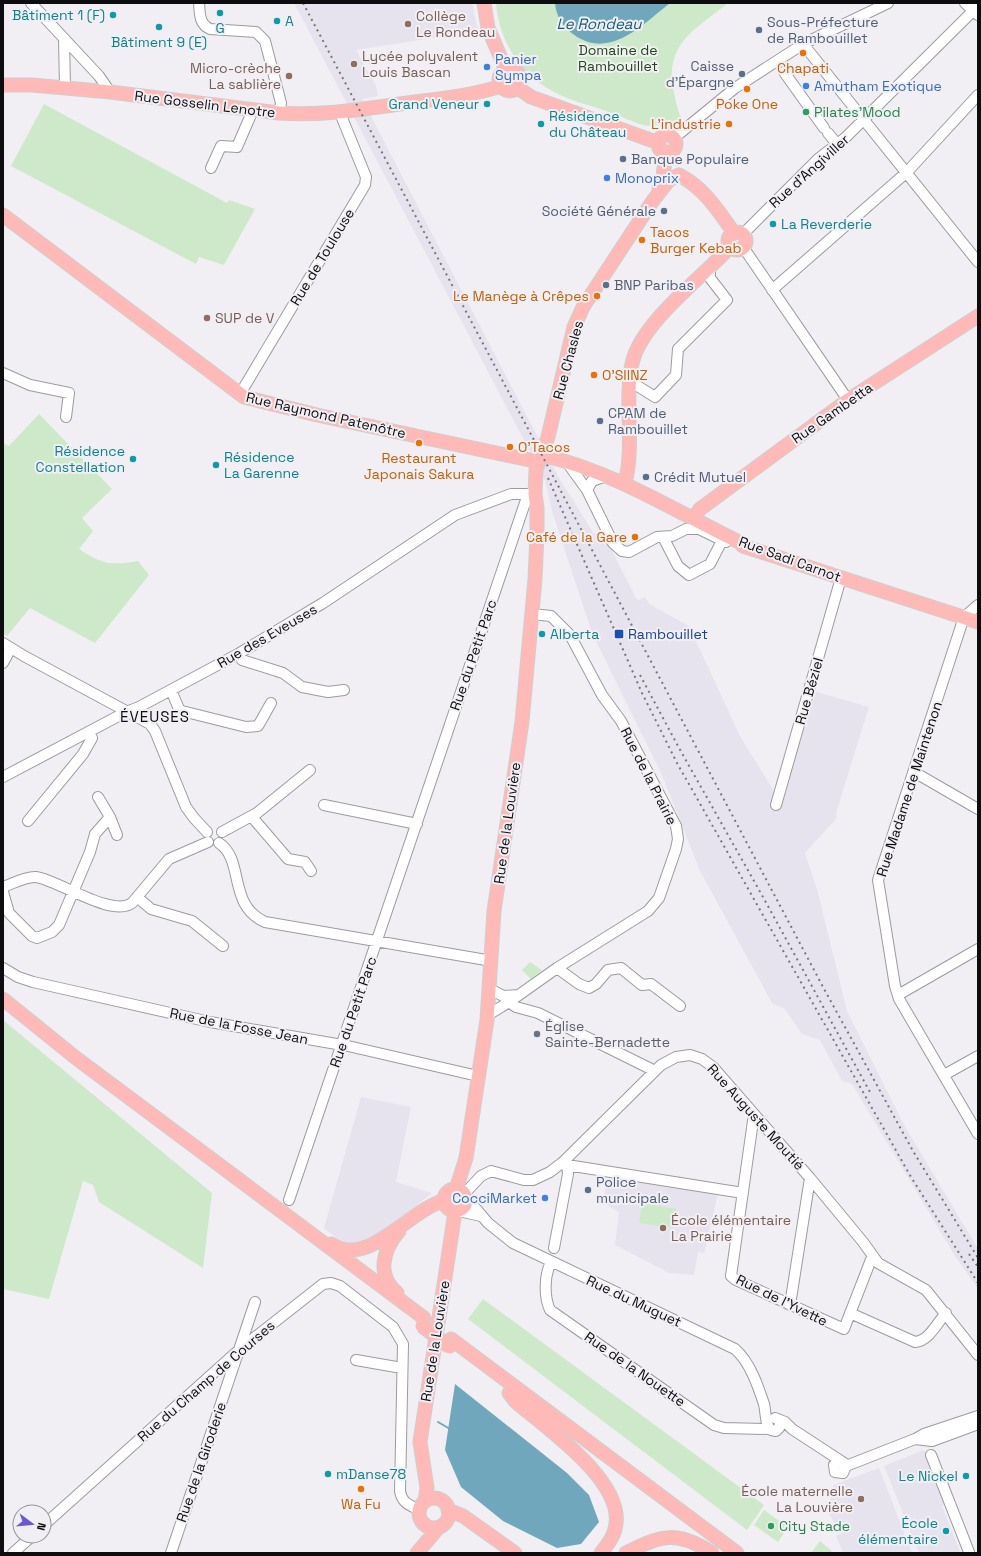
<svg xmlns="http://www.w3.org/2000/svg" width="981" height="1556" font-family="'Space Grotesk',sans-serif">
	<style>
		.built { fill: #e7e3ee }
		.green { fill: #cee9c9 }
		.water { fill: #70a7bd }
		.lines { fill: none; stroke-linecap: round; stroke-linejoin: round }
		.stream { stroke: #70a7bd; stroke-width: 2 }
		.minor-casing { stroke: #9d9b9f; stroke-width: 12 }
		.major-casing { stroke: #cfcecf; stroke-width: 15 }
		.minor { stroke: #fff; stroke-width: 10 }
		.major { stroke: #ffbab7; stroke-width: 13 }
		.rail { stroke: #777679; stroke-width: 2; stroke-dasharray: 2 4; stroke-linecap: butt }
		.major-bridge-casing { stroke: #cfcecf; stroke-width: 15; stroke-linecap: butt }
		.major-bridge { stroke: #ffbab7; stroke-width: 13 }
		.culture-dot { fill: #0f9aa8; stroke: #f1eff4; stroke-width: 1.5 }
		.education-dot { fill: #8d6e63; stroke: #f1eff4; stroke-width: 1.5 }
		.service-dot { fill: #5c6f8a; stroke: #f1eff4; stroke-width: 1.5 }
		.food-dot { fill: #e8710a; stroke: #f1eff4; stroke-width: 1.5 }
		.shop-dot { fill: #3f7fe0; stroke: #f1eff4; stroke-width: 1.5 }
		.leisure-dot { fill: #2e9e5b; stroke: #f1eff4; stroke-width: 1.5 }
		.transit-dot { fill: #1a4fb4; stroke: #f1eff4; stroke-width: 1.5 }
		.worship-dot { fill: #6b7280; stroke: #f1eff4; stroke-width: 1.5 }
		.labels { text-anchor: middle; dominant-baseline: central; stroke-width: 4; stroke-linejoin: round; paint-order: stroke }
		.culture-label { font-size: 14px; fill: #0d838f; stroke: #f1eff4; text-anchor: start }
		.education-label { font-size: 14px; fill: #785e54; stroke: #f1eff4; text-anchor: start }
		.service-label { font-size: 14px; fill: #4e5e75; stroke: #f1eff4; text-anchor: start }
		.park-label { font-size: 14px; fill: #1e4b15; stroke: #f1eff4 }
		.shop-label { font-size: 14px; fill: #366cbe; stroke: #f1eff4; text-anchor: start }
		.food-label { font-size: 14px; fill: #c56008; stroke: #f1eff4 }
		.street-label { font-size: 14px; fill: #0d0c0e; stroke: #f1eff4 }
		.leisure-label { font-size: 14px; fill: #27864d; stroke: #f1eff4; text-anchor: start }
		.transit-label { font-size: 14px; fill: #164399; stroke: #f1eff4; text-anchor: start }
		.worship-label { font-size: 14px; fill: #5b616d; stroke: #f1eff4; text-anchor: start }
		.water-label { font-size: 15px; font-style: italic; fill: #155d75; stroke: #f1eff4 }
		.neighbourhood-label { font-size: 15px; letter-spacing: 1px; fill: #0d0c0e; stroke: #f1eff4 }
	</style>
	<rect width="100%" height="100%" fill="#f1eff4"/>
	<path class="built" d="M294,3h178l6,28 -122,19 20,36 2,10 -16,3 196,377 36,58 6,-3 5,10h2l29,57 3,2 6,-3 4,7 40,22 51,110 38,62 32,-108 59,17 -20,64 -12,39 -1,9 -31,34 12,36 30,122 56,112 75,126v40l-23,-33 -103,-172 -10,-3 -22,-41 -18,-6 -17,-25 -13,-6 -72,-132 -38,-96 -70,-142 -40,-122 -7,-31z
		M361,1097l50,10 -15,75 36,11 -52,41 -24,11 -17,-5 -15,-12z
		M608,1175l110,18 -14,60 -6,-1 -4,23 -25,-2 -54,-28 4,-33 -16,-9z
		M924,1450l21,54 -3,2 18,46 -3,1h-38l-35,-87z
		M879,1468l33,85h-69l-7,-17 6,-3 -14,-20 5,-28z"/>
	<path class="green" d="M496,3h232c-33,27 -65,41 -54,90 2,9 3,17 8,26 -10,1 -23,7 -33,7 -9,0 -33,-12 -43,-15 -18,-6 -37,-11 -54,-20 -33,-18 -53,-51 -56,-88z
		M44,104l183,99 2,-3 26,9 -31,56 -25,-8 -3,7 -185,-98z
		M39,414l73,75 -30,29 11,13 -14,18c22,15 33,17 59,12l11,14 -54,68 -65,-35 -23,28 -4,-3v-190l6,3z
		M530,962l12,8 -11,9 -9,-9z
		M3,1020l209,173 -9,75 -104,-66 -6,-17 -10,-4 -34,118 -46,-10z
		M642,1203l35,6 -3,19 -35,-5z
		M483,1299l281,206 -17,25 -279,-211z
		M764,1510l24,17 -10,15 -24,-17z
		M820,1541l12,10 -2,2h-19z"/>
	<path class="water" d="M555,3h115c-28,22 -61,58 -97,31 -10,-7 -17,-18 -18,-31z
		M455,1384l112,89 22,22 10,27 -18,22 -24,4 -54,-27 -42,-34 -16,-37z"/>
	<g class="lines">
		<path class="stream" d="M438,1422l12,7"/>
		<defs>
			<path id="minor" d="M31,3l68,73 11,16
				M199,3c1,11 0,21 11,26l46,3 9,9 16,62 -2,10
				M965,3l13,12
				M64,39l1,49
				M803,44l175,218
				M784,72l40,56
				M828,133l9,11
				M674,138l61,-50 68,-44 85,-41
				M211,168l10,-22 16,1 16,-37
				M743,234l75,-75 27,-21 133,-132
				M743,247l105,153
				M772,290l135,-118 71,-77
				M3,373l27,12 39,8 -3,24
				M630,384l6,1 19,12 21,-22 2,-26 49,-49 -17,-22v-10
				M240,394l125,-209 1,-8 -26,-64
				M566,461l21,29 26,53 9,8 7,1 28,-15 15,-1 14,-7h13l27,13
				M587,490l5,-9 14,-5
				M663,537l15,29 11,9 21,-11 15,-29
				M978,605l-14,12 -86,263 17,106 4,13 79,135
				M3,643l21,13 126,68 5,7 31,76 8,11 13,14
				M238,654l4,6 41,13 19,14 26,5 16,-2
				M3,663l8,-15
				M171,690l8,19 3,2 64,16 12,-1 13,-23
				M914,772l64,37
				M3,777l123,-65 13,-5 99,-53 85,-51 132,-88 56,-21h22
				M98,797l12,20
				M324,805l93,19
				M776,805l65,-227
				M252,817l36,42 17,3 6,9
				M28,821l55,-67 9,-16 -4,-6
				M222,832l35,-19 53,-43
				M219,843c26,17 8,62 46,79l227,39
				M3,887c9,-3 23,-11 33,-10 22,3 76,41 96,26l37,-44 39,-17
				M3,892l6,21 23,23 5,2 15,-6 7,-7 31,-73 5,-18 15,-17 7,18
				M137,897l14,12 41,12 31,25
				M3,968l15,9 15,5 177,40 138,24 130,30
				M557,968l22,16 10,4 7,-4 12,-14 13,-2 21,17 9,-1 29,22
				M490,989l13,7 15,-1
				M898,995l80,-46
				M509,1002l7,5 22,6 113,56 2,4
				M488,1015l21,-13 48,-34 91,-57 11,-13 17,-49 2,-10 -2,-13 -55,-105 -19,-26 -32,-60 -19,-19 -19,-2
				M944,1075l34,-19
				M754,1114l-23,162 5,4 108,49 28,-72
				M563,1162l4,3 176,28
				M464,1194l17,-18 10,-5 33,9h9l17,-8 13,-10 98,-97 15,-8 14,-2 12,4 11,8 97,111 53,64 15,21 48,27 52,65
				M466,1197l22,26 25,20 222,106c15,13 23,37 29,55 2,8 1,21 7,26l5,1 3,-3 1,-5 -2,-4
				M289,1200l239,-706
				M459,1211l22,5
				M554,1248l14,-74 -1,-9
				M551,1262c-7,14 -7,35 -1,48l164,115 10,3 45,1
				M790,1305l20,-127
				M850,1313l65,29c14,-1 22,-19 31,-29
				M356,1360l46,8
				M775,1418l10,4 7,7 52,34 2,3
				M915,1439l17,2 46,-17
				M931,1455l38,97
				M841,1461l-7,4 1,7 8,1 3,-7
				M846,1466l69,-27 9,-5 54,-18
				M44,1525l196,-176 83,-65 8,-1 9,3 53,41 10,17 -3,147c2,12 9,14 19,19
				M13,1553l19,-17
				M171,1553l84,-251"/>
			<path id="major" d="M484,3l4,25 18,42
				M499 80a11 11 0 1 1 22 0a11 11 0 1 1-22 0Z
				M3,85h29l78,7 169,21c45,3 84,-4 128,-10 31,-4 64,-7 94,-17
				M518,88l13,9 128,46
				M658 144a9 9 0 1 1 18 0a9 9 0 1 1-18 0Z
				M679,175c25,13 39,35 55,58
				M659,188l4,-11 3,-25
				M3,215l241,182 73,18 222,47
				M728 241a9 9 0 1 1 18 0a9 9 0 1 1-18 0Z
				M542,455c72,17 131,55 197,87l4,4 235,76
				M625,483c10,-39 -1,-80 7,-119 8,-41 70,-86 99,-118
				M694,518l6,-9 148,-109 130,-84
				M3,999l73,59 348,260
				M444 1200a11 11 0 1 1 22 0a11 11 0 1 1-22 0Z
				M456,1189l10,-31 21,-138 7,-109 28,-189 13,-143 2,-45v-26l-2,-14 1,-24 12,-33 26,-110 9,-20 69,-105 17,-22 10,-5
				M331,1244c37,25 78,-34 112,-43
				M397,1293c-21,-18 -14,-43 2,-62
				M451,1339l286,214
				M509,1393l6,8c31,27 107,78 101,123 -1,11 -8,20 -15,29
				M419 1513a15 15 0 1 1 30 0a15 15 0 1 1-30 0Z
				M425,1501l2,-13 -7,-46 35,-230
				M448,1510l15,6 52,37
				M417,1553l22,-26
				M626,1553c35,-18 51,-23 86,0"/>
		</defs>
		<use href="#minor" class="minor-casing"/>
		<use href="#major" class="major-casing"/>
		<use href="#minor" class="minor"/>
		<use href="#major" class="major"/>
		<path class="rail" d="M303,3l520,984 90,164 65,107
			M548,478l94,215 35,70 234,414 67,106
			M640,675l39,73 84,149 108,197
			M969,1254l9,13"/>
		<defs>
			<path id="major-bridge" d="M422,1326l28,21"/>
		</defs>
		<use href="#major-bridge" class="major-bridge-casing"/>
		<use href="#major-bridge" class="major-bridge"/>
	</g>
	<g class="culture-dot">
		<circle cx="220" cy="13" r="4"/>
		<circle cx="113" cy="15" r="4"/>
		<circle cx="277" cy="21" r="4"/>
		<circle cx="159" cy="27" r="4"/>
		<circle cx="487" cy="104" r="4"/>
		<circle cx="541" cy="124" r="4"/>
		<circle cx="773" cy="224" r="4"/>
		<circle cx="133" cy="459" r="4"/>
		<circle cx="216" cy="465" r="4"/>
		<circle cx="542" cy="634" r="4"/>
		<circle cx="328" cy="1474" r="4"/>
		<circle cx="966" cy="1476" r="4"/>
		<circle cx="946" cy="1531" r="4"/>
	</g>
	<g class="education-dot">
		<circle cx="408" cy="24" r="4"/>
		<circle cx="354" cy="64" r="4"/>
		<circle cx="289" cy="76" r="4"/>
		<circle cx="207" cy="318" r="4"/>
		<circle cx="663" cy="1228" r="4"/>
		<circle cx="861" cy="1499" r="4"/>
	</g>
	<g class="service-dot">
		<circle cx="759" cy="30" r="4"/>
		<circle cx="742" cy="74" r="4"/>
		<circle cx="623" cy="159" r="4"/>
		<circle cx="664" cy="211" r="4"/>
		<circle cx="606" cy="285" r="4"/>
		<circle cx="600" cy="421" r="4"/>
		<circle cx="646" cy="477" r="4"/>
		<circle cx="588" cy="1190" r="4"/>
	</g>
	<g class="food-dot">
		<circle cx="803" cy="53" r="4"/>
		<circle cx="747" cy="89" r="4"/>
		<circle cx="729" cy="124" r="4"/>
		<circle cx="642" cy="240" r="4"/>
		<circle cx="597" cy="296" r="4"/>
		<circle cx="594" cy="375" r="4"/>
		<circle cx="419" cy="443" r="4"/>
		<circle cx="510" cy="447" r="4"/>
		<circle cx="635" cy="537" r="4"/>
		<circle cx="361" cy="1489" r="4"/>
	</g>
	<g class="shop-dot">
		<circle cx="487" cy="67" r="4"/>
		<circle cx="806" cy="86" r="4"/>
		<circle cx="607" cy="178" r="4"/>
		<circle cx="545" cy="1198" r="4"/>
	</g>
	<g class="leisure-dot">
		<circle cx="806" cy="112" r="4"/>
		<circle cx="771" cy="1526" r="4"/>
	</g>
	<rect class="transit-dot" x="614" y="629" width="10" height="10" rx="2"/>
	<circle class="worship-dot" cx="537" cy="1034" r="4"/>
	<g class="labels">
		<g class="culture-label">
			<text x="105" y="15" text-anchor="end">Bâtiment 1 (F)</text>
			<text x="285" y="21">A</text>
			<text x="220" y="28" text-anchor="middle">G</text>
			<text x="159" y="42" text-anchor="middle">Bâtiment 9 (E)</text>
			<text x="479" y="104" text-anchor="end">Grand Veneur</text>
			<text x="549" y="116">Résidence<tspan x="549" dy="16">du Château</tspan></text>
			<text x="781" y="224">La Reverderie</text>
			<text x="125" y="451" text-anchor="end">Résidence<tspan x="125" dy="16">Constellation</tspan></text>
			<text x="224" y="457">Résidence<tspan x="224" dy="16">La Garenne</tspan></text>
			<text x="550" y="634">Alberta</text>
			<text x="336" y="1474">mDanse78</text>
			<text x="958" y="1476" text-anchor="end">Le Nickel</text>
			<text x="938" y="1523" text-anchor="end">École<tspan x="938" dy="16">élémentaire</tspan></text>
		</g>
		<g class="education-label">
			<text x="416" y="16">Collège<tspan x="416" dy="16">Le Rondeau</tspan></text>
			<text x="362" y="56">Lycée polyvalent<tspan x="362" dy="16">Louis Bascan</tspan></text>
			<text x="281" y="68" text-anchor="end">Micro-crèche<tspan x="281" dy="16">La sablière</tspan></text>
			<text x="215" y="318">SUP de V</text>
			<text x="671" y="1220">École élémentaire<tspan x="671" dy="16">La Prairie</tspan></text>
			<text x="853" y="1491" text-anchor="end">École maternelle<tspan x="853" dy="16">La Louvière</tspan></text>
		</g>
		<g class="service-label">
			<text x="767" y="22">Sous-Préfecture<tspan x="767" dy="16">de Rambouillet</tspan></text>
			<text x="734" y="66" text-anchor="end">Caisse<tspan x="734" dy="16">d'Épargne</tspan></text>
			<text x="631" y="159">Banque Populaire</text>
			<text x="656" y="211" text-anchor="end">Société Générale</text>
			<text x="614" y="285">BNP Paribas</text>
			<text x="608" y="413">CPAM de<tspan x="608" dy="16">Rambouillet</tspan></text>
			<text x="654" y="477">Crédit Mutuel</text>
			<text x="596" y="1182">Police<tspan x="596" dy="16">municipale</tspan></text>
		</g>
		<g class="park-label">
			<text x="618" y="50">Domaine de<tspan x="618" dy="16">Rambouillet</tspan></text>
		</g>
		<g class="shop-label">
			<text x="495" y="59">Panier<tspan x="495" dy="16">Sympa</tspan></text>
			<text x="814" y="86">Amutham Exotique</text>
			<text x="615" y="178">Monoprix</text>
			<text x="537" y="1198" text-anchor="end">CocciMarket</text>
		</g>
		<g class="food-label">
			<text x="803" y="68">Chapati</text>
			<text x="747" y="104">Poke One</text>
			<text x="721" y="124" text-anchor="end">L'industrie</text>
			<text x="650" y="232" text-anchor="start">Tacos<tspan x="650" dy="16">Burger Kebab</tspan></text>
			<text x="589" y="296" text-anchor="end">Le Manège à Crêpes</text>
			<text x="602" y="375" text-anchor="start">O'SIINZ</text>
			<text x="518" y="447" text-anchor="start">O'Tacos</text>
			<text x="419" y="458">Restaurant<tspan x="419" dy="16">Japonais Sakura</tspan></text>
			<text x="627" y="537" text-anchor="end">Café de la Gare</text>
			<text x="361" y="1504">Wa Fu</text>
		</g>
		<g class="street-label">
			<text transform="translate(205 104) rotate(7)">Rue Gosselin Lenotre</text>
			<text transform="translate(809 171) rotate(-42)">Rue d'Angiviller</text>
			<text transform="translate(322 257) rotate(-59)">Rue de Toulouse</text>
			<text transform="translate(568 360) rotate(-75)">Rue Chasles</text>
			<text transform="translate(832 413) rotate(-35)">Rue Gambetta</text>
			<text transform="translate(326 415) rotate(13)">Rue Raymond Patenôtre</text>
			<text transform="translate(790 559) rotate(20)">Rue Sadi Carnot</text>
			<text transform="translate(267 636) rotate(-30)">Rue des Eveuses</text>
			<text transform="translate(473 655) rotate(-71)">Rue du Petit Parc</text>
			<text transform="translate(809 691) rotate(-74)">Rue Béziel</text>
			<text transform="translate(649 776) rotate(63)">Rue de la Prairie</text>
			<text transform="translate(909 789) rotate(-72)">Rue Madame de Maintenon</text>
			<text transform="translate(507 823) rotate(-82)">Rue de la Louvière</text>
			<text transform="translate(353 1012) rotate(-71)">Rue du Petit Parc</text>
			<text transform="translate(239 1026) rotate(11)">Rue de la Fosse Jean</text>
			<text transform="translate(756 1117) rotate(48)">Rue Auguste Moutié</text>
			<text transform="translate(782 1300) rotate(26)">Rue de l'Yvette</text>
			<text transform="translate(634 1301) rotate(25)">Rue du Muguet</text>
			<text transform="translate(435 1341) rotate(-81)">Rue de la Louvière</text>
			<text transform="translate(635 1369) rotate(35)">Rue de la Nouette</text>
			<text transform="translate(206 1381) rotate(-41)">Rue du Champ de Courses</text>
			<text transform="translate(201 1462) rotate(-71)">Rue de la Giroderie</text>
		</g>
		<g class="leisure-label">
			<text x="814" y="112">Pilates'Mood</text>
			<text x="779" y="1526">City Stade</text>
		</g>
		<g class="transit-label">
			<text x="628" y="634">Rambouillet</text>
		</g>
		<g class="worship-label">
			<text x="545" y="1026">Église<tspan x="545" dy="16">Sainte-Bernadette</tspan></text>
		</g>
		<g class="water-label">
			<text x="599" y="23">Le Rondeau</text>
		</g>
		<g class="neighbourhood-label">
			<text x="155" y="716">ÉVEUSES</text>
		</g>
	</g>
	<rect width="981" height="1556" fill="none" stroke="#0d0c0e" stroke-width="8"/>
	<g transform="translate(32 1524) rotate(106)"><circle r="19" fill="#f1eff4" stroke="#969498"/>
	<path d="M0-3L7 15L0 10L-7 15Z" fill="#655bd4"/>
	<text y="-6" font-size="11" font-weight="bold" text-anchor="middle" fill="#0d0c0e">N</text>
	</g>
</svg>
